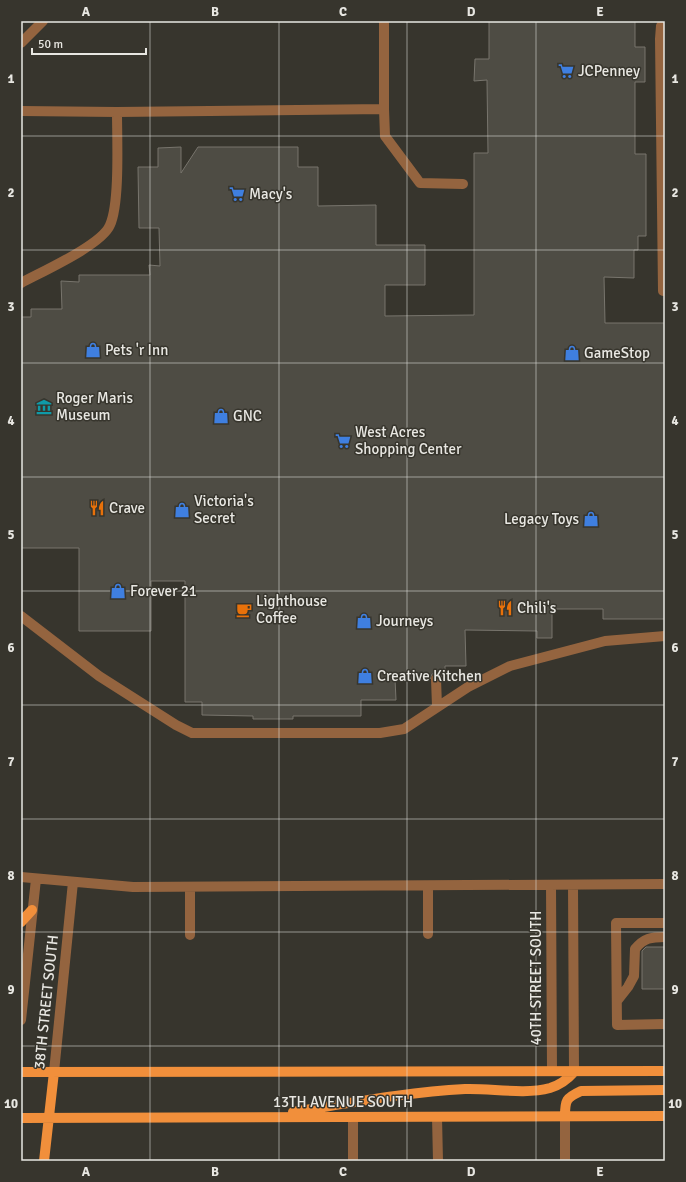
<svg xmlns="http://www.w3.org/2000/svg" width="686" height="1182" font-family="Signika,sans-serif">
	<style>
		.building { fill: #4e4c44; stroke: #78756d }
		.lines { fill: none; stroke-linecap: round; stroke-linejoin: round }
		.minor { stroke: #94643f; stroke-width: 10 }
		.major { stroke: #f18f3b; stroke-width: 10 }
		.grid { fill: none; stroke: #e8e7e2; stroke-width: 1; stroke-opacity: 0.55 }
		.labels { text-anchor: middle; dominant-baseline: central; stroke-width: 3; stroke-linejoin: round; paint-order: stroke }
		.poi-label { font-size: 15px; fill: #e8e7e2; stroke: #37352d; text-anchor: start }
		.street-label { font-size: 15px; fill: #e8e7e2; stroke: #37352d }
		.neatline { fill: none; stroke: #e8e7e2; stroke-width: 1.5 }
		.grid-label { font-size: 13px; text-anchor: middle; font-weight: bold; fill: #e8e7e2 }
	</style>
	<rect width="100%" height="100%" fill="#37352d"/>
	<path class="building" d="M489,21h146v26h10v35h-10v72h11v82h-8v14h-4v28l-30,-1 1,46h60v296h-62v-10h-51v29h-15v-7l-72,-1 1,36h-21v13l-9,-6 -4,1 -2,5h-35l1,21h-35v16h-68v3h-40v-3l-51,-1v-13h-17v-121h-34v50h-72v-83h-58v-231h10v-8h31l-1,-28 18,1v-7h71l-1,-10 11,1 -1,-38h-20l-1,-61h20v-19l23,-1v26l17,-26h100v20h20v39l58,-1v40h49v40h-40v31l89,-1v-162h14l-1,-73 -13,1 1,-22h14z
		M646,947h19v42h-23v-38z"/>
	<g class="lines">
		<path class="minor" d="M664,21l-3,5 -1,13 3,252h2
			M21,43l22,-22
			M384,109l1,27 35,47 43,1
			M21,111l96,1c0,27 3,91 -7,113 -8,20 -69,47 -89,58
			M117,112l267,-3v-88
			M21,616l78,60 77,49 16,8h188l24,-4 64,-42 42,-21 95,-25 60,-5
			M436,679l1,27
			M21,877l112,10 532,-3
			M551,885l1,186
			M573,885l1,187
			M428,887v47
			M665,923h-49l1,102 48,-1
			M190,935v-47
			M617,1001l11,-14 6,-11 1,-27c9,-11 16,-12 30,-12
			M21,1020l15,-141
			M54,1072l19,-190
			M565,1116v45
			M437,1117l1,44
			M353,1161v-44"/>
		<path class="major" d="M21,922l11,-12
			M21,1072l644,-1
			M293,1112c57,-9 114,-20 172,-23 26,-1 59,6 85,-1 10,-3 17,-8 24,-16
			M565,1116c0,-16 1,-18 16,-25l84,-1
			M21,1118l644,-2
			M44,1161l10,-89"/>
	</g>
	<path class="grid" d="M150,21v1140M279,21v1140M407,21v1140M536,21v1140M21,136h644M21,250h644M21,363h644M21,477h644M21,591h644M21,705h644M21,819h644M21,932h644M21,1046h644"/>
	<defs>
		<symbol id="supermarket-bare" viewBox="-9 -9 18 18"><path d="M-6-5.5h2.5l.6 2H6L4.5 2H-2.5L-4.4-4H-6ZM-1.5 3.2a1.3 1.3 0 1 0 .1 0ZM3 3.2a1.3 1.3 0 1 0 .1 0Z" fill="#3f7fe0" stroke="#37352d" stroke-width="2.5" paint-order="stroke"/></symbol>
		<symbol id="shop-bare" viewBox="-9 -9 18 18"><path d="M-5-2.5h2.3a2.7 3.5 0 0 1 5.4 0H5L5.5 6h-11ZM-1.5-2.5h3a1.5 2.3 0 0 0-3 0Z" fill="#3f7fe0" stroke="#37352d" stroke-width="2.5" paint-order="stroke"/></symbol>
		<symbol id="museum-bare" viewBox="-9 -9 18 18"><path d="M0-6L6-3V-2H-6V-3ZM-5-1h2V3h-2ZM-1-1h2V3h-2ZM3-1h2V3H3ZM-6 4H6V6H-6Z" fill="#0f9aa8" stroke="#37352d" stroke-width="2.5" paint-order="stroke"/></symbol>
		<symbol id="restaurant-bare" viewBox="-9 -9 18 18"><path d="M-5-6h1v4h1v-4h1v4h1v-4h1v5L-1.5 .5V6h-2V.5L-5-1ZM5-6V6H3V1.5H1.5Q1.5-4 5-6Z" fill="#e8710a" stroke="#37352d" stroke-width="2.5" paint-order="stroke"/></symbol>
		<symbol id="cafe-bare" viewBox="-9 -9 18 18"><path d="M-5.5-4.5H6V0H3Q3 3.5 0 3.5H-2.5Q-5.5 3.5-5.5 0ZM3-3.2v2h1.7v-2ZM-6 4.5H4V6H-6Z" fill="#e8710a" stroke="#37352d" stroke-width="2.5" paint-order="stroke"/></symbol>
	</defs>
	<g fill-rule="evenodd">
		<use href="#supermarket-bare" x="555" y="60" width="22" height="22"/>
		<use href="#supermarket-bare" x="226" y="183" width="22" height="22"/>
		<use href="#shop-bare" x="82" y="339" width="22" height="22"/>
		<use href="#shop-bare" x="561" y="342" width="22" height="22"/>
		<use href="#museum-bare" x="33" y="396" width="22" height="22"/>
		<use href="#shop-bare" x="210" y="405" width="22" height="22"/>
		<use href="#supermarket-bare" x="332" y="430" width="22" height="22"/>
		<use href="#restaurant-bare" x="86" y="497" width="22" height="22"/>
		<use href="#shop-bare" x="171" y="499" width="22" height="22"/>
		<use href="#shop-bare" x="580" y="508" width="22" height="22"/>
		<use href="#shop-bare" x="107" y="580" width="22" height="22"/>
		<use href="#restaurant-bare" x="494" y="597" width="22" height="22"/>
		<use href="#cafe-bare" x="233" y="599" width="22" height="22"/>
		<use href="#shop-bare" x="353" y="610" width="22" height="22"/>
		<use href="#shop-bare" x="354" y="665" width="22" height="22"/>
	</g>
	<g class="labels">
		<g class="poi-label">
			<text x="578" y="71">JCPenney</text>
			<text x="249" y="194">Macy's</text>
			<text x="105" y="350">Pets 'r Inn</text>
			<text x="584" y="353">GameStop</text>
			<text x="56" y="398">Roger Maris<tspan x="56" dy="17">Museum</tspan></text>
			<text x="233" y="416">GNC</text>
			<text x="355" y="432">West Acres<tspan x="355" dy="17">Shopping Center</tspan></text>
			<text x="194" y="501">Victoria's<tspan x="194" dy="17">Secret</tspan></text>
			<text x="109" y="508">Crave</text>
			<text x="579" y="519" text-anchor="end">Legacy Toys</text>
			<text x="130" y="591">Forever 21</text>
			<text x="256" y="601">Lighthouse<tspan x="256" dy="17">Coffee</tspan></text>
			<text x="517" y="608">Chili's</text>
			<text x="376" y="621">Journeys</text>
			<text x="377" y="676">Creative Kitchen</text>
		</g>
		<g class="street-label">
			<text transform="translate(536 978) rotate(-90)">40TH STREET SOUTH</text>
			<text transform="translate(46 1002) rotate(-84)">38TH STREET SOUTH</text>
			<text x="343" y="1102">13TH AVENUE SOUTH</text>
		</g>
	</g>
	<rect width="686" height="1182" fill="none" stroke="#37352d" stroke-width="44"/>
	<path d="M32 48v6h114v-6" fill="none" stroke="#e8e7e2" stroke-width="2"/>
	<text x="38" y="48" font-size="12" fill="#e8e7e2" stroke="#37352d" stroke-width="3" paint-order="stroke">50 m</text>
	<rect x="22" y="22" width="642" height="1138" class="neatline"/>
	<g class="grid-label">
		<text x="86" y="16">A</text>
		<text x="215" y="16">B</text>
		<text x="343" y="16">C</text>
		<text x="471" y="16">D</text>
		<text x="600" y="16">E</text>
		<text x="11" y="83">1</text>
		<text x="675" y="83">1</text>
		<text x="11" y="197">2</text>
		<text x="675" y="197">2</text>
		<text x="11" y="311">3</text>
		<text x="675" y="311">3</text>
		<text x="11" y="425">4</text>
		<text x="675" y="425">4</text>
		<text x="11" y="539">5</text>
		<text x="675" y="539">5</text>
		<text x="11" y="652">6</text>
		<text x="675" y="652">6</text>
		<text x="11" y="766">7</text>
		<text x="675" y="766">7</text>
		<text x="11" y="880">8</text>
		<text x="675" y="880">8</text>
		<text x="11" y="994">9</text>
		<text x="675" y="994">9</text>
		<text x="11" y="1108">10</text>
		<text x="675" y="1108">10</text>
		<text x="86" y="1176">A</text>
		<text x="215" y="1176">B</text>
		<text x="343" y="1176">C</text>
		<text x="471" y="1176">D</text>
		<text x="600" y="1176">E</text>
	</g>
</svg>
